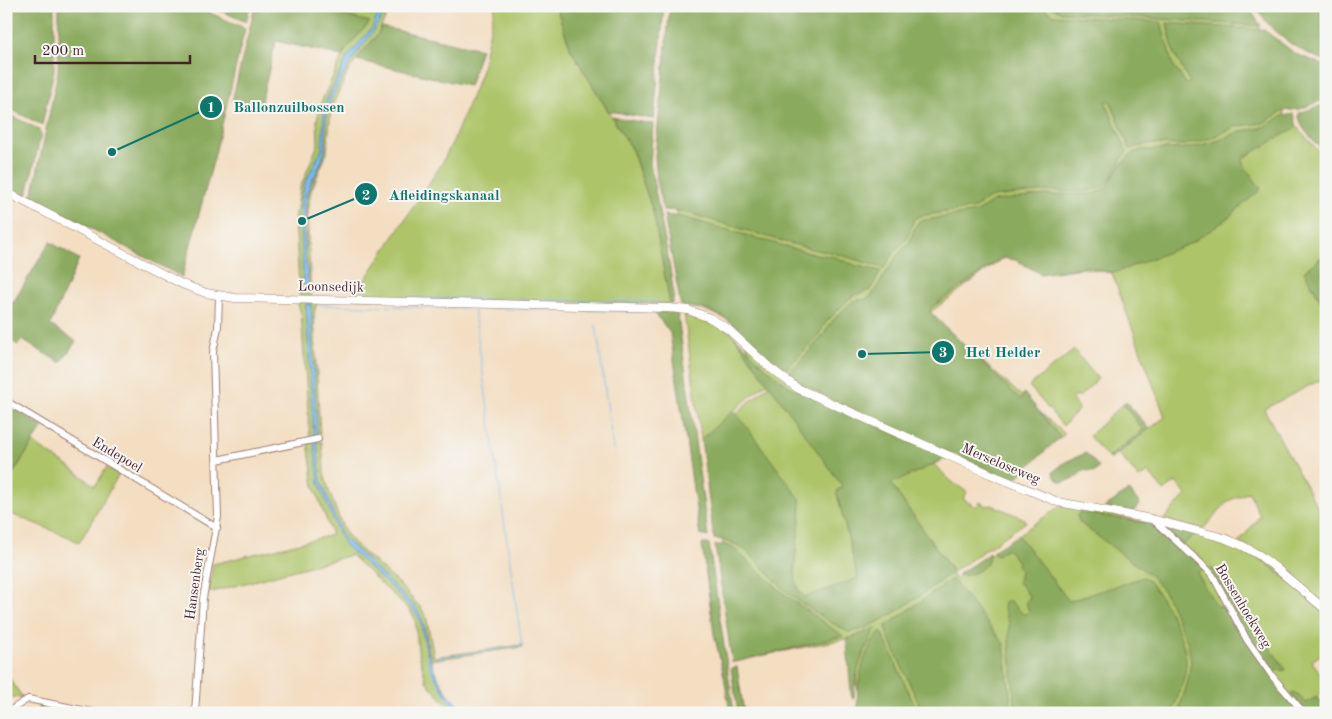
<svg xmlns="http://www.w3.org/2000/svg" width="1332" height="719" font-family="'Old Standard TT',serif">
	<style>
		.green { fill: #adc469; stroke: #7c724a; fill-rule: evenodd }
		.forest { fill: #8aaa5d; stroke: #6a6444 }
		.water { fill: #76bbed; stroke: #606d8c }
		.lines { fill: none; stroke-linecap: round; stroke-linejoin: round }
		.stream { stroke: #76bbed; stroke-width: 1 }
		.minor-casing { stroke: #9e7e76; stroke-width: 8 }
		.tertiary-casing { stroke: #9e7e76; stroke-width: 9 }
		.minor { stroke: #fff; stroke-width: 6 }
		.tertiary { stroke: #fff; stroke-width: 8 }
		.labels { text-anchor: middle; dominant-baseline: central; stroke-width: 4; stroke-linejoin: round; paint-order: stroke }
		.street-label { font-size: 14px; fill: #4a1f2b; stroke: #f6f6f2 }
		.leader { fill: none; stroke: #0f766e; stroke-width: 2 }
		.callout-dot { fill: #0f766e; stroke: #f6f6f2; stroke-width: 2 }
		.mark-label { font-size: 15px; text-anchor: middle; font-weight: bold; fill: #fff }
		.callout-label { font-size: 15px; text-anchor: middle; font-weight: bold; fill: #0f766e; stroke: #f6f6f2; stroke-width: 4; stroke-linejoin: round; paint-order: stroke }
	</style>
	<rect width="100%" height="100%" fill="#f6f6f2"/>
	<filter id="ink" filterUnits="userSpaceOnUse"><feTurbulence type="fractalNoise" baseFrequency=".02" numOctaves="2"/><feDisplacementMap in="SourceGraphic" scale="10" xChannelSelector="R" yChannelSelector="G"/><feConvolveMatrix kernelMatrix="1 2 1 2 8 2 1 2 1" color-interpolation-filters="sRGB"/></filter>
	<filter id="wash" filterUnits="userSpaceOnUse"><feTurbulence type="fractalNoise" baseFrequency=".0096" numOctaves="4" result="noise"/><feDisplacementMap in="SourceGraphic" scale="20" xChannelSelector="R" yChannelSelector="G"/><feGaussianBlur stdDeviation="1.12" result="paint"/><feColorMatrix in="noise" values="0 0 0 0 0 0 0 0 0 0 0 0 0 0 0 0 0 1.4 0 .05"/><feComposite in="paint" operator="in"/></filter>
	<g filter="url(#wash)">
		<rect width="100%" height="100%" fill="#f3dec2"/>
		<path class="green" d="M304,6h78l-10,22 -25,30 -20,41 -5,50 -17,34 -5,22 5,88 1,-95c4,-15 14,-28 18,-43 3,-12 1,-25 2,-38 2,-16 12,-32 19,-46 12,-23 32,-40 42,-65h4l-14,30 -27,32 -19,40 -4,45 -16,38 -4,21 4,86h-11l-5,-78 5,-32 18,-44 -1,-24 4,-18 25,-53 23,-27z
			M495,6h61l15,44 61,100 21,61 17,93 -317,-6 88,-133 12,-24 28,-68z
			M879,6h365l30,43 13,83 10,-5 29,32v100l-4,-2 -18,14 22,39v67l-62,32 62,114v84l-87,-65 21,-26 -11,-24 -21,9 -25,28 -40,-9 23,-25 -10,-13 -12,9 -16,-19 -9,6 -21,-25 47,-36 -53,-144 -29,-5 -36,5 -41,-17 -78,58 137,120 -50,40 -66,-21 -57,29 42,-18 17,17 16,11 -4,7 13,8 4,-5 6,4 6,-1 31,13 3,4 -73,50 -21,-30 23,37 108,-75 133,29c23,7 47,16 68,29 22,15 42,36 62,53v36l-14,10 14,21v10l-10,6 10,5v10h-465l-11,-75 -90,18 -31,-26 -5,-77 -16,-116 60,-51 -2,-3 -65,56 -17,-126 14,2 34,18 27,37 -24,-48 -49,-19 -17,-171z
			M297,302h20l-3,12 6,123 -10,1 -9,-125zM306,304h5l6,133h-3z
			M1074,350l24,29 -19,18 -2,-2 -5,5 7,9 -16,17 -34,-40z
			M1123,404l21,26 -36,28 -19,-22z
			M314,441l5,41 26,63 49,45 22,23 4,8 10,46 19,33 12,13h-7l-28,-32 -8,-31 -3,-30 -4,-8 -60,-57 -143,38 5,-29 119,-29 -18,-49 -6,-44z
			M317,441l5,1 2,30 5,19 14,37 7,11 13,13 32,28 27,29 5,11 7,37 88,-12v2l-91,13c-5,-18 -4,-35 -15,-52l-74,-72 -21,-56z
			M33,443l38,25 24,18 12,-19 12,7 -40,69 -10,-6 -63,-25v-28z
			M6,673l17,25 -10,-1 -7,1z"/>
		<path class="forest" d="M6,6h48v64l-12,55 -36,-18z
			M59,6h135l51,22 -31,130 -32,119 -150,-80 26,-125z
			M210,6h40l-4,16z
			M255,6h49l66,16 -24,27 -4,7 -66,-15 -16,66 -28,-6z
			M556,6h108l-10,113 -46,-8 -37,-61z
			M670,6h370l14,9 107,7 11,41 14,21 4,-1 -16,-30 -7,-30 97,7 32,24 30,12v33l-26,10 -17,2 -20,12 -26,3 -26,12 -26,7 -36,-1 -19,5 -20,-48h-5l22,51c-9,9 -13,25 -21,32 -15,12 -41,6 -58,7 -18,2 -37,4 -55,6l-6,2 -12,9 -56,8 -5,3 -7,20 -12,12 -11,17 -53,-16 -15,-2 -27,-7 -108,-32 -18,-1 -6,-30 -2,-24z
			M1050,6h198l13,20 -199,-14z
			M1254,6h72v55c-33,-12 -52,-27 -72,-55z
			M382,27l99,22 -12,37 -112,-26c7,-12 19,-21 25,-33z
			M1326,104v49c-10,-11 -28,-24 -27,-40z
			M6,113l32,16 3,5 -14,61 -21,-10z
			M1294,114l3,13 -54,31v6l18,25 -38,33 -34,22 -72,28h-11l-19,-6 -46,8 -25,-14 -14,-2 -71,50 -1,3 3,4 88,85 3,-7 36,44 -47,44 -176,-79 -51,-26 37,-40 4,-8 9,-11 17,-16 13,-2 6,-4 25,-39 13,-15 5,-14 4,-6 58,-9 17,-11 51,-6 49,-1 13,-7 14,-23 12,-11 8,-3 49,-2 30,-8 21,-9 20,-3 22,-12z
			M612,117l41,7 -3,40 19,98 5,34 -2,8h-2l-17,-93 -21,-61z
			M664,215l18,2 127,36 26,4 22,9 24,5 -11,19 -17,6 -4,3 -23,23 -9,16 -35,35 -54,-53 -19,-10 -28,-4z
			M50,242l29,17 -29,66 26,16 -15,22 -39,-23 -4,5 -12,-7v-24z
			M1322,257l4,2v51l-22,-39z
			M654,312l23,1 1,3 30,221 -8,-3 -1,-5 -29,-196z
			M732,333c19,20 37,40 60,55l155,70 -56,26 62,88c-21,15 -81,61 -105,60 -20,-11 -43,-25 -61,-40 -22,-19 -41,-53 -73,-53l-13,-100 33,-29 66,89c5,23 -17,84 5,98l53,-19 -21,-84 1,-5 4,-1 -1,-4z
			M1126,401l23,28 -39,31 -2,-2 35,-28 -20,-26z
			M6,404l37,23 -37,57z
			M1086,453l13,14 -4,5 -11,-2 -9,8 -12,4 -7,-3 -3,-7 12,-10z
			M1129,490l11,14 -8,9 -28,-5z
			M1080,512l73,12 52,45 -8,4 18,31 4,3 8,-1 15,26 60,81h-124l10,-32 3,-20 -3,-18 -23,-50 -15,-18 -70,-52 -3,-7z
			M1161,525l35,8 -13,12z
			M1018,535l51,66 75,-24c17,13 41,61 42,82 1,18 -9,38 -14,54h-156l-7,-70v-19l-6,-19 2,-4h5l13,13h3l3,-3 -3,-9 4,-5 -12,-15 2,-12 -3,-5 1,-3 -11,-14 -11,8 -3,-5z
			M702,544h7l25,169h-4l-6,-37 -10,-42z
			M715,545h10l8,3 55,49 55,39 -107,26h-4z
			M990,553c-2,16 -18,24 -33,22z
			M1210,568c21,9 36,45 49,64 8,13 18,25 27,38l-15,1 -31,-49z
			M952,579l52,65 8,69h-89l-36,-79 -1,-8z
			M876,628c-14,27 -21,41 -22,71l-2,-1 -1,-4 -4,-53 1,-2z
			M881,631l37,82h-60c-3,-24 5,-66 23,-82z
			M737,667l7,46h-6l-7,-45z
			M1290,693l7,1 9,9 10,-6 10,8v8h-18z
			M39,705l41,8h-37l-5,-1z"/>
		<path class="water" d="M382,6h5c-10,26 -31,44 -43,68 -7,13 -16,28 -18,42 -1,13 1,26 -2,38 -3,15 -15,27 -18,43 -6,30 1,65 3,95l-5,1 -4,-88 5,-22 17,-34 2,-42 23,-49 25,-30z
			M306,304h5l6,133h-3z
			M314,441h3l4,39 21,56 74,72c9,14 8,22 11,38 5,26 20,50 39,67h-5l-12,-13 -19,-33 -10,-46 -4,-8 -22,-23 -49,-45 -7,-12 -19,-51z"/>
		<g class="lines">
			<path class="stream" d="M356,297l305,4
				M318,305l150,3
				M474,308l184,4
				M596,325l18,130
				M427,654c3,22 18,44 34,59
				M437,658l85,-12 -48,-335"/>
		</g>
	</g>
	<g filter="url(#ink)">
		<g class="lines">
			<defs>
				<path id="minor" d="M6,401l211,127
					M217,460l101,-21
					M1152,519l55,50 6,7 34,64 26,37 31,36
					M6,713l22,-14 69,14
					M195,713l8,-115 15,-81 -5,-165 5,-24 1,-32"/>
				<path id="tertiary" d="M6,192l176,92 24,9 29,5 434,10 19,2 22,8 18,11 41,38 28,21 193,86 68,28 94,17 72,19 19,8 16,9 17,13 50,42"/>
			</defs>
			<use href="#minor" class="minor-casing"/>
			<use href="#tertiary" class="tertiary-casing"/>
			<use href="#minor" class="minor"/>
			<use href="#tertiary" class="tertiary"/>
		</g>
	</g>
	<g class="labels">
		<g class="street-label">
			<text transform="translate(331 287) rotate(1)">Loonsedijk</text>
			<text transform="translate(117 455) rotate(31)">Endepoel</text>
			<text transform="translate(1001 464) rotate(23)">Merseloseweg</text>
			<text transform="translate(195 584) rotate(-82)">Hansenberg</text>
			<text transform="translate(1243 606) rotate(59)">Bossenhoekweg</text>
		</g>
	</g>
	<path class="leader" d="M112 152L211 107M302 221L366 194M862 354L943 352"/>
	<g class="callout-dot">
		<circle cx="112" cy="152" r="5"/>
		<circle cx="302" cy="221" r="5"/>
		<circle cx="862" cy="354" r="5"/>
		<circle cx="211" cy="107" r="12"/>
		<circle cx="366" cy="194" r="12"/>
		<circle cx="943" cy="352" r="12"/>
	</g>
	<g class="mark-label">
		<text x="211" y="112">1</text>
		<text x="366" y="200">2</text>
		<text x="943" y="357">3</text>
	</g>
	<g class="callout-label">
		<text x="289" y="112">Ballonzuilbossen</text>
		<text x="444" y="200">Afleidingskanaal</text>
		<text x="1003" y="357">Het Helder</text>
	</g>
	<rect width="1332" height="719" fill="none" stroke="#f6f6f2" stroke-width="25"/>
	<path d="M35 55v8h155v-8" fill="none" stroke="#4a1f2b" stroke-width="2.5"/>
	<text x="42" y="55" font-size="15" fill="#4a1f2b" stroke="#f6f6f2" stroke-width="4" paint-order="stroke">200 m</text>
</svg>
